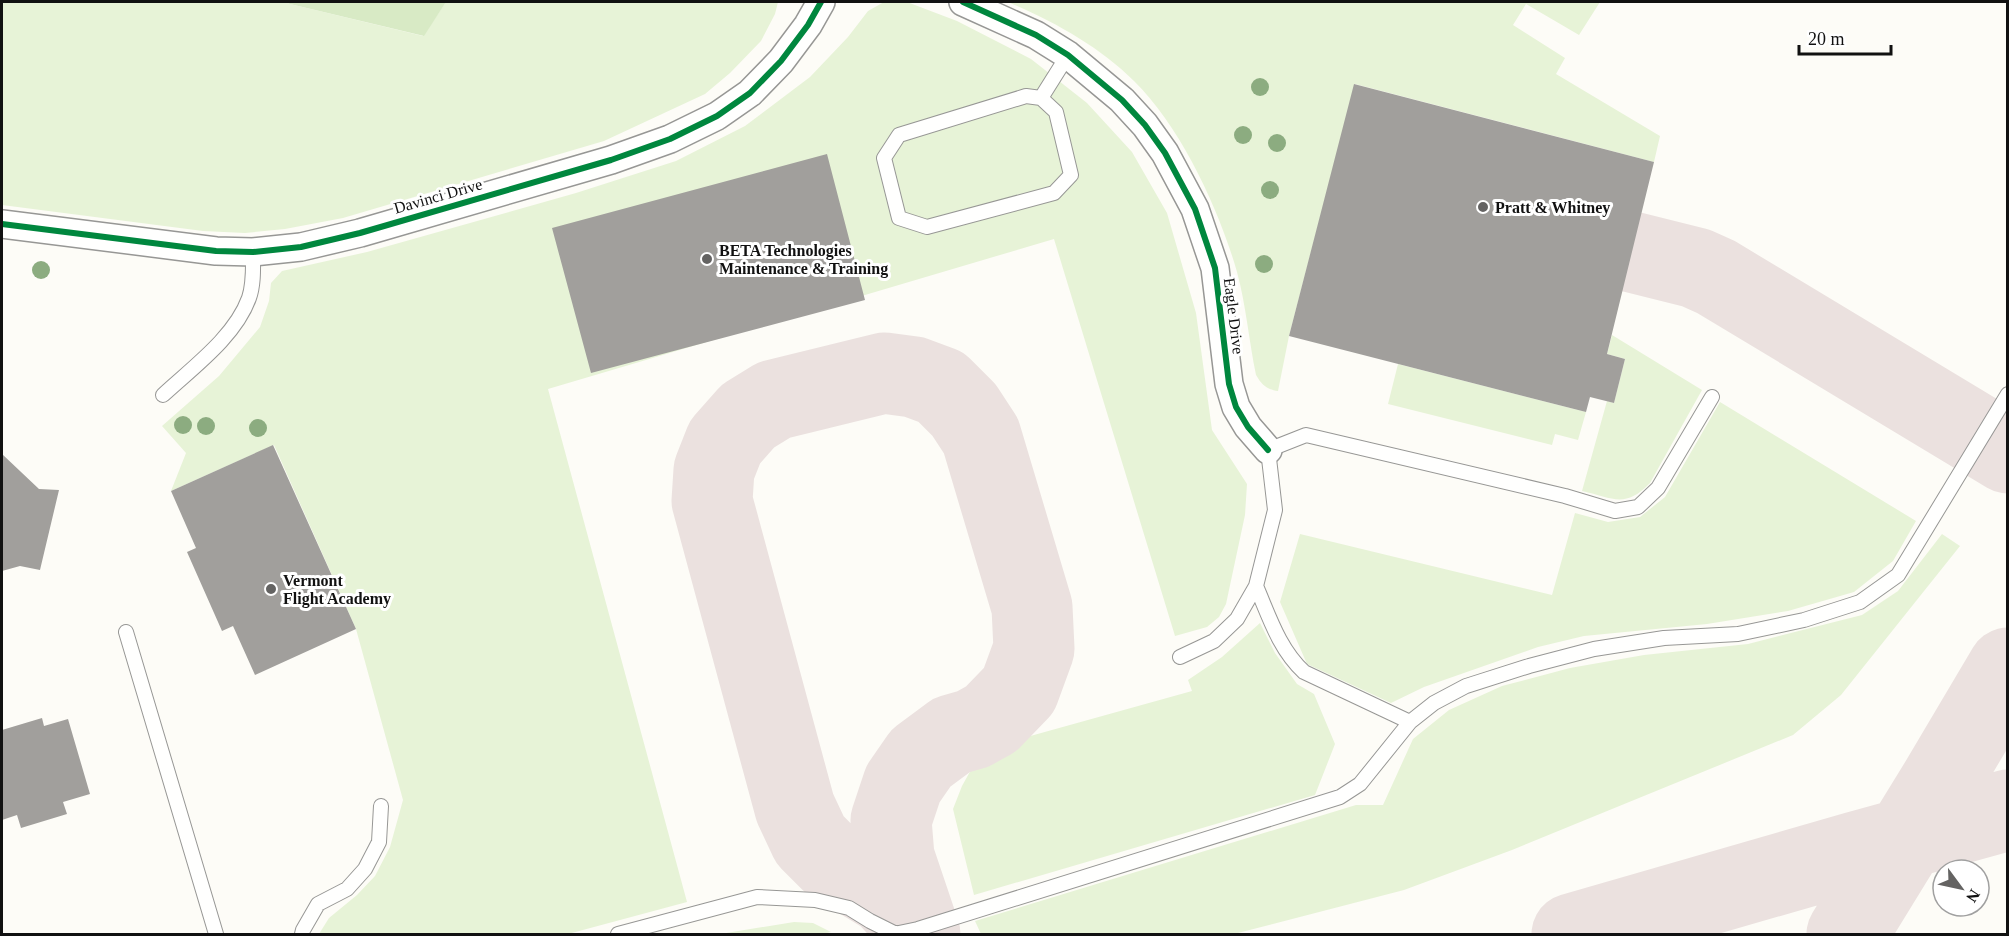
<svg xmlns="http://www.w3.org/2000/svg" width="2009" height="936" font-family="'Times New Roman',serif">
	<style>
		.green { fill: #e7f3d7 }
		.forest { fill: #d8eac5 }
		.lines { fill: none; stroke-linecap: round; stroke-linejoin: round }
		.taxiway { stroke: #ebe1df; stroke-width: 81 }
		.building { fill: #a19f9c }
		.service-casing { stroke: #979795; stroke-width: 16 }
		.minor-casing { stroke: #979795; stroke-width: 30 }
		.service { stroke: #fffffe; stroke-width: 14 }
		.minor { stroke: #fffffe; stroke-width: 27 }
		.cycleway-casing { stroke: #fff; stroke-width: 10 }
		.cycleway { stroke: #00873e; stroke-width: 6 }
		.tree { fill: #8cac80 }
		.poi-dot { fill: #646362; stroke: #fff; stroke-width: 2 }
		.labels { text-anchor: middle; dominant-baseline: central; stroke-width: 6; stroke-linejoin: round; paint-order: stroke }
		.street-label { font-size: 16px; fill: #111; stroke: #fff }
		.poi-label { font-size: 16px; font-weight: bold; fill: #111; stroke: #fff; text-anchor: start }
	</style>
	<rect width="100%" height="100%" fill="#fdfcf7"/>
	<path class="green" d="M2,2h283l5,2 133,32 23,-34h332l-3,12 -14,27 -31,32 -25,21 -101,47 -261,77 -58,11 -40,4 -42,-2 -201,-26z
		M884,2h23l50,19 74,38 56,44 45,49 35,61 29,100 16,117 35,54 -2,31 -19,89 -7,13 -12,10 -32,9 -121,-397 -506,150 139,513 -119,32h-249l10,-16 28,-23 18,-19 15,-29 13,-47 -47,-171 -82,-184 -103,46 15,-38 -24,-27 57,-50 41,-49 9,-26 2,-18 11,-12 85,-19 209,-59 100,-32 69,-35 65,-49 38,-40 20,-26z
		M1008,2h592l-21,33 -53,-31 -13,21 52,33 -9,16 104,62 -6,26 -299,-78 -66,252 -11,55c-12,-2 -16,-6 -22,-16 -7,-34 -10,-70 -19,-103 -18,-63 -56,-145 -103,-191 -35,-35 -81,-60 -126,-79z
		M1612,335l90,55 -52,93c-25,26 -37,15 -68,8l25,-90 7,2 11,-44 -18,-5z
		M1398,364l188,48 -8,28 -23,-6 -3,11 -164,-41z
		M1720,402l196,119 -23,40 -39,31 -66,19 -81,13 -123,12 -46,11 -114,40 -33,16 -84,-39 -27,-62 20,-68 252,61 23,-82 33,9 32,-5 25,-20z
		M1942,534l18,12 -119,149 -48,40 -281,115 -108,40 -170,44h-253l-6,-13 381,-116h27l30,-66 36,-29 53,-24 68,-18 74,-13 104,-11 114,-29 36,-24z
		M1260,623l15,30 22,31 17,10 21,50 -20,51 -341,100 -21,-86 9,-23 10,-18 18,-17 22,-10 180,-50 -4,-11 34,-23z
		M794,922l19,1 18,9 -8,2h-103z"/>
	<path class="forest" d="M285,2h161l-22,34 -134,-32z"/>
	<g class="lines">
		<path class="taxiway" d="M1632,252l64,16 20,9 292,176
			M918,929l-31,-34 -56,-34 -21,-21 -15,-32 -83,-307 2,-31 11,-28 23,-26 26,-16 110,-27 30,4 27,10 23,23 17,26 51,171 2,42 -15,41 -28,29 -18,10 -21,6 -31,23 -18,26 -12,36 3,37 26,77
			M1572,934l284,-82 152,-42
			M1847,934l94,-153 67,-113"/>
	</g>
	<path class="building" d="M1354,84l300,78 -47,192 18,5 -11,44 -24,-6 -4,15 -297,-76z
		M827,154l38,146 -274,73 -39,-145z
		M273,445l83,184 -101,46 -22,-49 -11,5 -35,-79 9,-4 -25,-57z
		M2,454l37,35 20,1 -19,80 -20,-4 -18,5z
		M42,718l2,8 24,-7 22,75 -27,8 4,12 -46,14 -4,-13 -15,5v-90z"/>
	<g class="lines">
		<defs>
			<path id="service" d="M1041,98l15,14 15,63 -17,18 -127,34 -28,-9 -15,-60 15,-23 127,-39 15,2 27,-43
				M163,395c29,-27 72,-58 86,-97 5,-14 4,-31 4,-46
				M1256,586c13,30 23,63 48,86l106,50
				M126,632l90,302
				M1180,657l34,-16 23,-22 19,-33 19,-76 -7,-60 38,-15 259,61 50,15 23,-4 20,-19 54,-91
				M302,934l1,-4 15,-26 29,-15 18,-20 14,-27 2,-36
				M618,934l139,-37 58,3 34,8 21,13 26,13
				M894,934l24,-5 422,-132 20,-13 50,-62 24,-19 32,-17 63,-20 65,-17 70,-11 74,-4 66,-14 56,-18 38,-27 110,-181"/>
			<path id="minor" d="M963,2l73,33 32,20 54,45 23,25 20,28 30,56 20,59 14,116 7,23 12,20 20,23
				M2,224l214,27 37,1 48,-5 59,-14 251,-73 59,-21 47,-23 33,-23 31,-32 27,-36 13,-23"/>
		</defs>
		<use href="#service" class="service-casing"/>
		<use href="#minor" class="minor-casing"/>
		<use href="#service" class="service"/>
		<use href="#minor" class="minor"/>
		<defs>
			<path id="cycleway" d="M963,2l73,33 32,20 54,45 23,25 20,28 30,56 20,59 14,116 7,23 12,20 20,23
				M2,224l214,27 37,1 48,-5 59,-14 251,-73 59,-21 47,-23 33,-23 31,-32 27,-36 13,-23"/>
		</defs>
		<use href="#cycleway" class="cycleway-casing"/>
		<use href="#cycleway" class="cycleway"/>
	</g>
	<g class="tree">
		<circle cx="1260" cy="87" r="9"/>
		<circle cx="1243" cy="135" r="9"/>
		<circle cx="1277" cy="143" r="9"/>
		<circle cx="1270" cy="190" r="9"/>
		<circle cx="1264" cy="264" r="9"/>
		<circle cx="41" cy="270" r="9"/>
		<circle cx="183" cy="425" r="9"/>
		<circle cx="206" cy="426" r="9"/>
		<circle cx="258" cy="428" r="9"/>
	</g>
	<g class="poi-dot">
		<circle cx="1483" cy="207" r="6"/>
		<circle cx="707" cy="259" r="6"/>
		<circle cx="271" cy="589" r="6"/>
	</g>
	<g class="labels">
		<g class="street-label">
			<text transform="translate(438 196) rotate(-16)">Davinci Drive</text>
			<text transform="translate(1234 316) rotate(83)">Eagle Drive</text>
		</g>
		<g class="poi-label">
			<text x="1495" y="207">Pratt &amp; Whitney</text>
			<text x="719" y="250">BETA Technologies<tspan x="719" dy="18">Maintenance &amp; Training</tspan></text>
			<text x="283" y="580">Vermont<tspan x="283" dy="18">Flight Academy</tspan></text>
		</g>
	</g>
	<rect width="2009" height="936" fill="none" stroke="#111111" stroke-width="6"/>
	<g transform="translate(1961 888) rotate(123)"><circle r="28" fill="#ffffff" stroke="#a0a0a0" stroke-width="1.5"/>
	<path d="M0-4.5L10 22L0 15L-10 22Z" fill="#646362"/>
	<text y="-9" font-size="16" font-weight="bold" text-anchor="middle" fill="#111111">N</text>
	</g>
	<path d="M1799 45v9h92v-9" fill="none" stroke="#111111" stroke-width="3"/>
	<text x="1808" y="45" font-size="18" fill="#111111" stroke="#ffffff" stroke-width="4.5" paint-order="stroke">20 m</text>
</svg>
